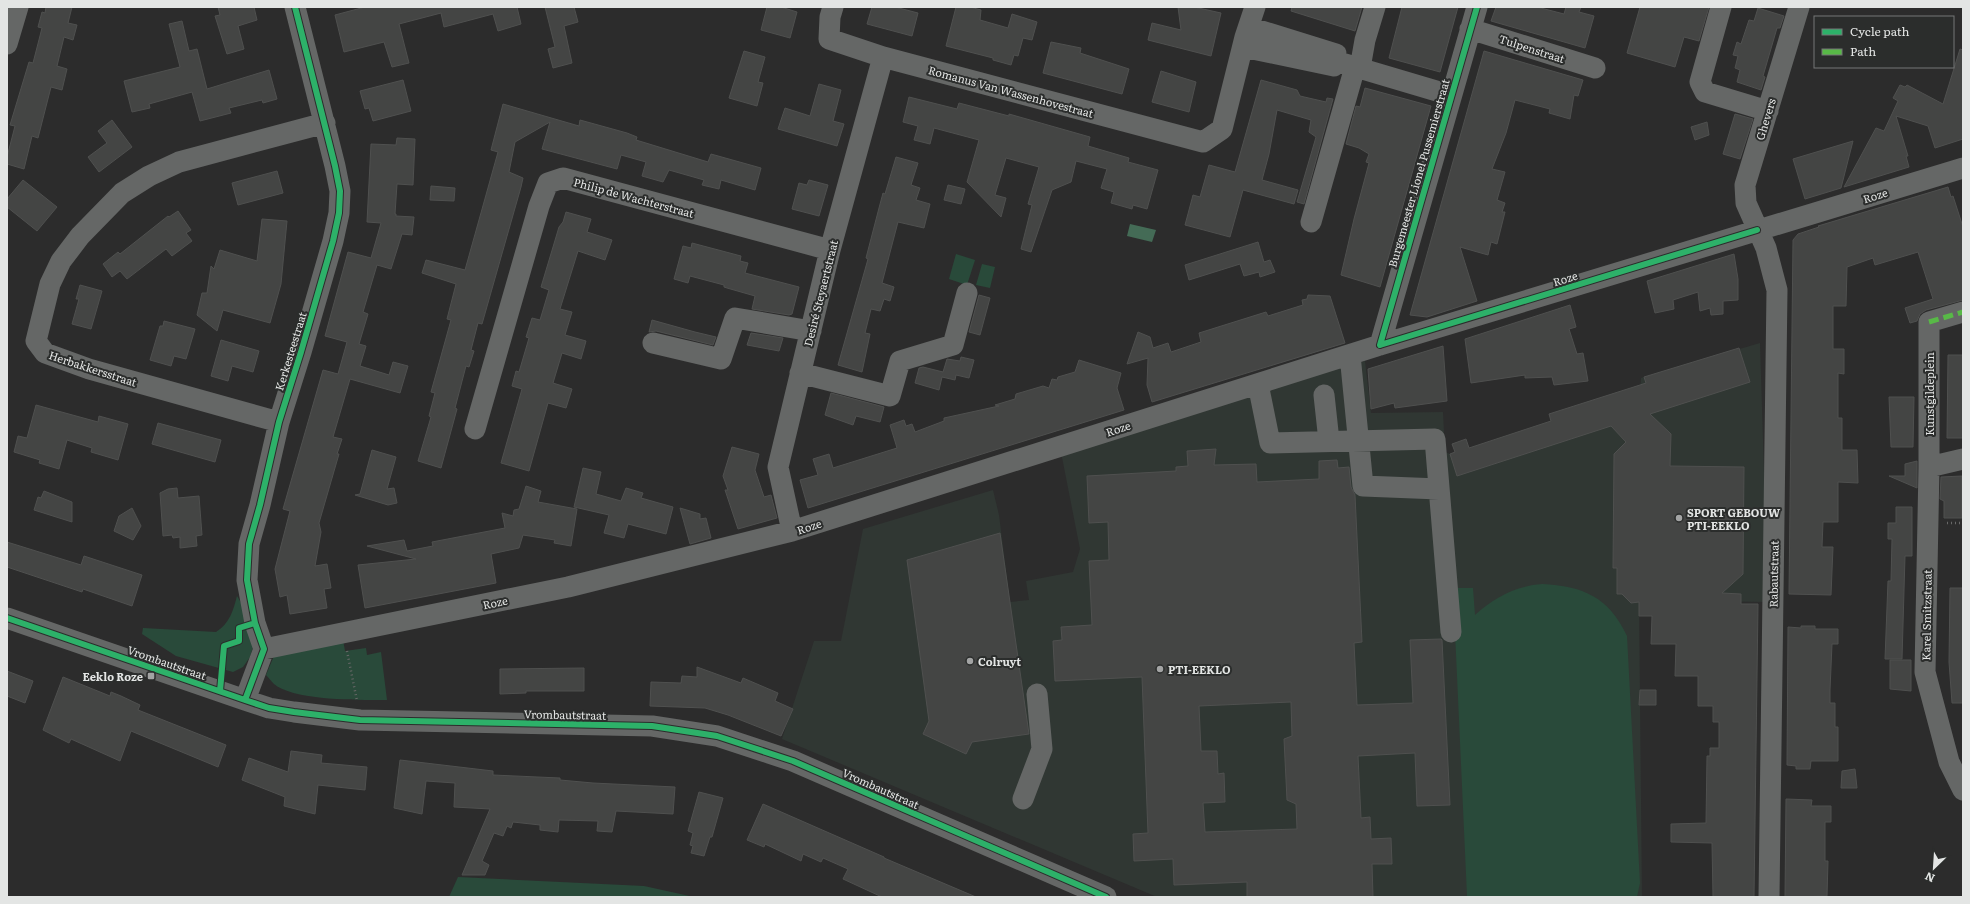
<svg xmlns="http://www.w3.org/2000/svg" width="1970" height="904" font-family="Literata,serif">
	<style>
		.built { fill: #303733 }
		.green { fill: #294a3a }
		.water { fill: #446b56 }
		.building { fill: #444544; stroke: #4f504f; fill-rule: evenodd }
		.lines { fill: none; stroke-linecap: round; stroke-linejoin: round }
		.path { stroke: #686868; stroke-width: 2.5; stroke-dasharray: 1 3; stroke-linecap: butt }
		.minor { stroke: #656766; stroke-width: 21 }
		.quiet { stroke: #58b947; stroke-width: 5; stroke-dasharray: 10 5; stroke-linecap: butt }
		.cycleway-casing { stroke: #2b2d2c; stroke-width: 8 }
		.cycleway { stroke: #2db169; stroke-width: 6 }
		.poi-dot { fill: #a3a4a4; stroke: #2b2d2c; stroke-width: 1.5 }
		.labels { text-anchor: middle; dominant-baseline: central; stroke-width: 4; stroke-linejoin: round; paint-order: stroke }
		.street-label { font-size: 11px; fill: #e3e5e4; stroke: #2b2d2c }
		.poi-label { font-size: 11px; font-weight: bold; fill: #e3e5e4; stroke: #2b2d2c; text-anchor: start }
	</style>
	<rect width="100%" height="100%" fill="#2c2c2c"/>
	<path class="built" d="M1760,343l8,259 -129,-2 3,297h-485l-375,-158 32,-98h27l22,-112 130,-39 6,25 11,87 19,-2 -3,-19 47,-9 7,-23 -20,-102 305,-86 6,52 72,-1 2,40 5,2 190,-61 1,-15z"/>
	<path class="green" d="M956,254l19,6 -8,25 -18,-6z
		M982,264l13,3 -5,21 -14,-3z
		M1542,584c41,2 67,13 85,52l13,247 -3,14 -170,-1 -14,-308h20l2,27c19,-17 40,-29 67,-31z
		M237,596l9,15 9,29 -5,17 -7,10 -10,5 -57,-16 -34,-22 1,-6 73,4c14,-9 17,-21 21,-36z
		M343,640l2,11 21,-3 1,7 14,-3 6,48c-26,0 -93,1 -113,-16 -3,-3 -5,-6 -8,-9l8,-19z
		M458,877l186,9 50,11h-245z"/>
	<path class="water" d="M1130,224l26,6 -4,12 -25,-6z"/>
	<path class="building" d="M46,7h26l-4,16 9,2 -4,15 -9,-3 -7,29 10,3 -5,21 -11,-3 -13,51 -6,-2 -8,33 -17,-5v-7l8,-31 -5,-1 19,-63 4,1 9,-35 -4,-1 4,-15 3,1z
		M218,7h36l3,13 -19,6 6,23 -17,5 -12,-38 5,-1z
		M365,7h152l4,17 -23,7 -5,-17 -49,13 -3,-14 -42,11 10,39 -17,4 -8,-25 -40,10 -9,-37z
		M545,7h29l4,15 -14,4 8,37 -19,5 -5,-19 7,-2z
		M767,7h14l16,5 -7,26 -29,-8z
		M872,7h23l23,6 -6,23 -45,-12z
		M956,7h14l11,3 -1,10 28,8 4,-14 25,8 -5,18 -9,-2 -5,18 -4,-1 -3,10 -18,-5v-2l-47,-12z
		M1178,7h16l27,6 -10,43 -63,-16 4,-17 29,7z
		M1292,7h70l-7,24 -64,-20z
		M1402,7h56l-18,65 -51,-14z
		M1496,7h41l27,7 2,-7h15l-2,5 15,4 -9,32 -94,-27z
		M1640,7h69l-10,34 -15,-4 -9,30 -48,-14z
		M1758,8l26,8 -4,12h-3l-14,48 2,1 -4,13 -24,-8 3,-12 -5,-2 3,-12 -5,-1 4,-13 4,2 8,-24 5,1z
		M182,21l7,30 8,-2 10,40 62,-19 8,29 -14,4 -1,-3 -33,8 2,5 -31,8 -8,-29 -43,12 1,4 -18,4 -8,-31 56,-14 -11,-43z
		M1051,42l30,6 -1,5 49,16 -7,25 -79,-21z
		M1960,49l3,1v89l-28,9 -7,-22 -32,-10 12,40h-2l3,11 -65,20 32,-59 8,3 14,-30 -5,-3 7,-13 5,2 2,-2 36,19z
		M744,51l21,6 -7,25 5,1 -6,23 -28,-8z
		M1484,51l99,29 -5,16 -4,-1 -4,24 -21,-6 1,-4 -35,-9 -9,33 -14,36 13,3 -8,28 8,3 -3,9h3l-8,32 -6,-2 -3,13 -28,-8 17,54 -50,16 -17,-2z
		M1161,71l35,11 -7,30 -37,-10z
		M403,80l8,31 -38,10 -4,-13 -4,1 -5,-18z
		M1261,80l36,10 3,6 26,6 1,-4 6,1 -29,105 -7,-2 19,-65 -7,-5 2,-12 -34,-10 -8,44 -7,26 36,10 -4,14 -51,-14 -13,47 -45,-12 8,-30 7,2 9,-32 26,7z
		M819,84l22,6 -8,31 11,3 -7,22 -59,-17 7,-21 25,8z
		M1365,88l66,18 -51,181 -39,-12 13,-56 15,-56 -3,-1 3,-8 -10,-6 -13,-4 10,-38 4,1z
		M909,97l48,12 2,-6 50,13v-2l81,23 -2,9 41,12 -1,4 30,8 -11,39 -14,-4 -1,4 -21,-6 3,-11 -13,-4 6,-19 -31,-8 -5,21 -19,8 -21,62 -10,-3 11,-44 -4,-1 11,-37 -33,-9 -11,37 11,3 -5,19 -34,-35 12,-42 -45,-12 -4,16 -16,-4 4,-14 -15,-4z
		M503,104l76,22 1,-6 47,13 10,4 -1,3 72,22 3,-8 50,14 -6,22 -34,-10 -2,9 -17,-4 2,-5 -35,-10 -6,12 -21,-6 4,-14 -25,-7 -4,14 -75,-20 8,-27 -35,20 -6,30 14,6 -2,9 -39,137 -4,-1 -7,27 3,1 -5,16 -3,-1 -11,42 2,1 -16,59 -23,-7 13,-44 -2,-1 6,-23 -4,-1 20,-72 -4,-1 9,-35 -34,-11 4,-13 39,10 33,-118 -7,-2z
		M1735,114l18,5 -13,40 -17,-5z
		M112,120l20,27 -33,25 -11,-15 19,-14 -9,-12z
		M1707,122l2,13 -14,5 -4,-13z
		M397,138l18,1 -2,46 -16,-1 -2,30h1v2l18,1 -2,18 -10,-1 -11,35 -14,-4 -14,47 5,2 -9,30 7,2 -6,20 29,9 4,-13 15,4 -8,27 -50,-14 -17,58 9,2 -5,15h2l-20,69 2,9 -6,34 12,-2 4,24 -7,1 3,19 -37,6 -3,-19 -7,2 -5,-28 15,-58 -7,-2 40,-139 15,4 9,-32 -22,-6 23,-84 23,6 10,-35 -14,-1 4,-78 25,1z
		M1853,141l-12,47 -36,11 -12,-40z
		M896,157l22,6 -7,22 9,3 -4,12 14,4 -6,24 -26,-6 -16,61 12,4 -4,14 -6,-2 -4,12 -9,-2 -6,24 5,1 -8,38 -24,-7 30,-106 -2,-1 13,-50 4,-15 2,1z
		M277,171l6,22 -45,12 -6,-22z
		M23,180l34,27 -20,24 -30,-24v-8z
		M809,180l19,5 -9,31 -27,-7 7,-26 8,2z
		M948,185l17,4 -4,15 -17,-4z
		M431,186l24,2 -1,13 -24,-1z
		M1948,187l3,10 2,-1 10,31v73l-37,10 -6,4 -3,7 -7,2 -5,-15 28,-9 -15,-47 -43,13 -2,-7 -26,9 -1,39h-13v43h11v25l-6,-1v45h4v32h15l1,33 -20,-1v40h-15l-1,25h11l-2,48 -42,-1 4,-354 5,-6 21,-7 -1,-1z
		M178,211l13,19 -5,3 6,8 -20,15 -6,-7 -39,30 -7,-8 -8,6 -9,-13 15,-12 2,2 48,-38 1,1z
		M566,212l25,7 -4,13 25,8 -7,20 -27,-9 -18,58 12,3 -7,23 21,6 -5,18 -19,-6 -9,30 19,6 -6,19 -18,-5 -19,68 -28,-8 21,-74 -10,-3 4,-15 3,1 10,-34 -3,-1 6,-19 8,2 9,-30 -8,-3 18,-60 4,-5z
		M262,219l25,2 -6,63 -11,39 -47,-13 -6,21 -20,-16 5,-22h5l4,-27 3,3 6,-19 37,11z
		M1258,242l6,20 6,-2 5,12 -15,5 -1,-5 -15,4 -4,-12 -51,16 -4,-15z
		M692,243l49,13 -1,5 8,2 -3,10 54,14 -7,27 -3,1 -37,-6 3,-13 -28,-8 -3,-1v-2l-34,-9 -2,7 -14,-4 9,-33 8,2z
		M1734,254l4,25v21l-15,1v13l-12,1 -1,-7 -10,3 -2,-19 -25,8 1,9 -19,4 -8,-32z
		M80,285l22,6 -11,38 -19,-5 7,-25h-3z
		M979,295l11,3 -10,37 -11,-3z
		M1308,295l22,1 15,47 -193,59 -5,-17 1,-27 -21,6 11,-32 12,5 3,11 15,-5 3,9 30,-10 -2,-9 67,-21 2,4 35,-11 -1,-5 5,-1z
		M1570,305l6,22 -7,2 8,25 6,-1 5,28 -34,4 -2,-8 -27,1v-3l-54,8 -6,-44z
		M652,320l43,12 21,5 -3,8 -57,-14 -7,1z
		M164,321l31,8 -9,30 -12,-3 -3,10 -21,-6 10,-34h3z
		M751,333l32,5 -4,13 -32,-6z
		M221,340l38,11 -6,21 -21,-6 -4,15 -17,-5z
		M1443,346l4,55 -52,7 -1,-5 -23,6 -3,-40z
		M1739,348l11,34 -100,32 21,20 -1,32 74,1 -1,107 -21,19 19,1v10h17l-4,293h-41l-1,-54 -41,-1v-18l35,-1 1,-67h3v-8h9v-26h-6v-16h-15v-30h-23l1,-32h-25l1,-28h-13v-14l-8,1 -9,-9h-5v-26h-4l1,-114 12,-12 -15,-16 -154,50 -7,-22 5,-2 -3,-8 14,-5 3,9 82,-27 -2,-7 91,-29 6,-2 -2,-6z
		M1948,355h15v83h-16z
		M961,357l13,3 -5,18 -13,-3 -1,5 -13,-3 -3,13 -24,-7 4,-15 4,-1 20,5 4,-13 13,2z
		M1079,360l42,13 -4,15 7,22 -316,98 -8,-28 18,-5 -5,-16 16,-5 4,14 64,-20 -7,-23 14,-5 2,6 6,-2 3,8 29,-11v-3l55,-12 -4,-1 20,-6 1,-5 27,-8 6,2 3,-9 5,1 1,-3 17,-5z
		M831,393l53,14 -4,15 -24,-6 -3,9 -28,-10z
		M1889,397h25l-1,50h-22z
		M36,405l62,17 1,-6 29,8 -10,36 -27,-8 1,-4 -25,-8 -8,29 -20,-6 1,-3 -26,-8 4,-16 9,2z
		M158,423l63,17 -6,22 -63,-18z
		M732,447l27,7 -4,16 9,27 7,-2 6,23 -39,11 -13,-39h3l-5,-14z
		M1216,449l-2,16 42,-1 1,18 62,-3v-18l18,-1 1,8 11,-1 2,20 4,8 7,147 -8,1 3,62 56,-2 -3,-63 31,-1 1,1 8,165 -33,1 -2,-53 -57,3 3,62 9,-1 1,22 20,-1 1,26h-20l1,33h-126v-15l-73,3 -1,-26 -39,2 -1,-27 15,-1 -6,-156 -87,4 -2,-40 9,-1 -1,-13 31,-2 -3,-64 20,-1 -1,-38 -19,1 -2,-47 89,-5v-4l12,-1 -1,-15zM1291,702l1,34 -8,3 3,61 9,4 1,25 -92,3 -2,-29 22,-1 -1,-29 -6,1 -1,-23h-16l-2,-45z
		M372,450l24,7 -9,32 7,-1 3,15 -9,2 -33,-10 5,-1z
		M1917,461v27l-28,-12h16v-12z
		M583,468l18,4 -5,22 25,7 5,-13 17,5 -2,5 32,9 -7,27 -38,-10 -4,14 -20,-5 5,-18 -35,-8z
		M1962,476v42h-18v-17l-4,-2 1,-22z
		M526,486l15,5 -3,11 39,7 -6,37 -17,-3 1,-3 -32,-5 -4,13 -28,6 5,29 -131,25 -7,-43 58,-6 -49,-13 37,-6 3,11 26,-5 -1,-4 73,-14 -3,-15 11,3 1,-6 5,-1z
		M177,488l1,10 21,-2 3,39 -6,1 1,10 -17,2v-11l-7,1 -1,-3 -9,1 -3,-43 8,-4z
		M44,491l28,11v20l-38,-12 4,-13 3,1z
		M1896,507h16v49h-7l-3,103h-17l3,-78h3l1,-42h-4v-16h8z
		M132,508l9,18 -8,14 -19,-9 5,-15z
		M680,508l20,6v5l6,-1 5,20 -21,6z
		M1000,533l29,201 -57,8 -6,12 -43,-20 6,-13 -22,-161z
		M7,542l74,23 3,-9 58,19 -10,31 -49,-17 -1,3 -75,-25z
		M1950,588h13v115h-11l-3,-41z
		M1801,626h14v3h23v15h-6l-2,46v13h5v24h3v34h-27l-1,8h-14v-3l-9,-1 1,-138 13,1z
		M1890,660h21v31l-21,-2z
		M697,667l44,16 2,-5 35,15 -3,8 18,8 -12,27 -53,-21 -23,-7 -55,-2 1,-24 30,1 1,-7 15,1z
		M584,668v23h-58v2l-26,1v-25z
		M7,671l26,10 -8,22 -18,-7z
		M63,677l47,19 1,-4 10,4 19,9 -2,5 88,35 -8,22 -87,-36 -11,30 -49,-22 -2,4 -26,-13z
		M1640,690h16v15h-17z
		M291,751l31,4 -1,8 46,4 -2,23 -47,-5 -3,29 -31,-8 1,-9 -43,-17 7,-22 39,14z
		M400,760l93,11v4l67,3v2l33,3 82,4 -2,27 -57,-3 -4,21 -15,-1 1,-10 -39,-1 -1,12 -18,-2v-5l-27,-3 -2,6 -4,-2 -4,10 -9,-3 -12,28 7,4 -4,10h-23l28,-66 -36,-2 1,-24 -29,-2 -4,33 -28,-6z
		M1855,769l2,19h-16l1,-17z
		M699,792l24,6 -11,39h-2l-6,19 -13,-3 2,-7 -3,-1 3,-12 -5,-2z
		M1786,799l26,1 -1,6h20v16h-6v39h3l-1,35 -42,1z
		M763,804l121,53v1l92,39h-94l-39,-18 5,-10 -25,-11 -2,4 -18,-8 -2,7 -36,-17 -1,3 -17,-7z"/>
	<g class="lines">
		<path class="path" d="M1947,523h16
			M347,651l10,50"/>
		<path class="minor" d="M833,7l-3,10 -1,22 54,18 320,85 19,-13 23,-92 10,-30
			M1721,7l-21,75 5,10 63,19
			M1470,29l125,39
			M7,44l11,-37
			M1243,47l91,19 2,-5v-7l-87,-27
			M1342,63l108,32
			M1360,68l5,-28 10,-33
			M1311,222l44,-155
			M1963,312l-34,10v145l-4,205 24,90 14,28
			M653,343l68,16 14,-41 76,13
			M1380,345l97,-338
			M1350,355l13,131 76,3
			M800,373l90,23 10,-35 53,-16 14,-52
			M1258,384l12,59 165,-4 16,193
			M1324,395l5,46
			M279,422l-190,-53 -44,-16 -9,-12 14,-57 11,-23 19,-25 42,-43 27,-17 30,-14 146,-39
			M475,429l64,-223 9,-23 15,-5 267,72
			M1929,467l34,-8
			M792,531l-14,-64 52,-217 53,-193
			M7,618l238,82 24,8 25,4 66,8 292,6 65,10 76,25 313,136
			M264,649l304,-62 224,-56 588,-186 583,-177
			M245,700l19,-51 -9,-26 -8,-43 2,-36 11,-39 19,-83 22,-70 32,-111 6,-28 1,-22 -5,-25 -40,-159
			M1023,799l19,-50 -5,-55
			M1769,897l8,-607 -11,-42 -20,-45 -1,-18 54,-178"/>
		<path class="quiet" d="M1929,322l34,-10"/>
		<defs>
			<path id="cycleway" d="M1380,345l377,-115
				M1380,345l97,-338
				M7,618l238,82 24,8 25,4 66,8 292,6 65,10 76,25 313,136
				M220,691l4,-45 15,-5v-13l16,-5
				M245,700l19,-51 -9,-26 -8,-43 2,-36 11,-39 19,-83 22,-70 32,-111 6,-28 1,-22 -5,-25 -40,-159"/>
		</defs>
		<use href="#cycleway" class="cycleway-casing"/>
		<use href="#cycleway" class="cycleway"/>
	</g>
	<g class="poi-dot">
		<circle cx="1679" cy="518" r="4"/>
		<circle cx="970" cy="661" r="4"/>
		<circle cx="1160" cy="669" r="4"/>
		<rect x="147" y="672" width="8" height="8" rx="2"/>
	</g>
	<g class="labels">
		<g class="street-label">
			<text transform="translate(1532 48) rotate(18)">Tulpenstraat</text>
			<text transform="translate(1011 91) rotate(15)">Romanus Van Wassenhovestraat</text>
			<text transform="translate(1765 119) rotate(-73)">Ghevers</text>
			<text transform="translate(1418 173) rotate(-74)">Burgemeester Lionel Pussemierstraat</text>
			<text transform="translate(1875 195) rotate(-17)">Roze</text>
			<text transform="translate(634 197) rotate(15)">Philip de Wachterstraat</text>
			<text transform="translate(1565 278) rotate(-17)">Roze</text>
			<text transform="translate(820 293) rotate(-76)">Desiré Steyaertstraat</text>
			<text transform="translate(290 351) rotate(-73)">Kerkesteestraat</text>
			<text transform="translate(93 368) rotate(18)">Herbakkersstraat</text>
			<text transform="translate(1929 394) rotate(-90)">Kunstgildeplein</text>
			<text transform="translate(1118 428) rotate(-18)">Roze</text>
			<text transform="translate(809 526) rotate(-18)">Roze</text>
			<text transform="translate(1773 574) rotate(-89)">Rabautstraat</text>
			<text transform="translate(495 602) rotate(-12)">Roze</text>
			<text transform="translate(1926 615) rotate(-89)">Karel Smitzstraat</text>
			<text transform="translate(167 662) rotate(19)">Vrombautstraat</text>
			<text transform="translate(565 714) rotate(1)">Vrombautstraat</text>
			<text transform="translate(881 788) rotate(24)">Vrombautstraat</text>
		</g>
		<g class="poi-label">
			<text x="1687" y="512">SPORT GEBOUW<tspan x="1687" dy="13">PTI-EEKLO</tspan></text>
			<text x="978" y="661">Colruyt</text>
			<text x="1168" y="669">PTI-EEKLO</text>
			<text x="143" y="676" text-anchor="end">Eeklo Roze</text>
		</g>
	</g>
	<rect width="1970" height="904" fill="none" stroke="#e3e5e4" stroke-width="16"/>
	<rect x="1814" y="16" width="140" height="52" fill="#2b2d2c" stroke="#757776"/>
	<rect x="1822" y="29" width="20" height="6" fill="#2db169" stroke="#757776"/>
	<text x="1850" y="36" font-size="12" fill="#e3e5e4">Cycle path</text>
	<rect x="1822" y="49" width="20" height="6" fill="#58b947" stroke="#757776"/>
	<text x="1850" y="56" font-size="12" fill="#e3e5e4">Path</text>
	<g transform="translate(1934 868) rotate(205)" stroke="#2b2d2c" stroke-width="3" paint-order="stroke">
	<path d="M0-3L7 15L0 10L-7 15Z" fill="#e3e5e4"/>
	<text y="-6" font-size="11" font-weight="bold" text-anchor="middle" fill="#e3e5e4">N</text>
	</g>
</svg>
